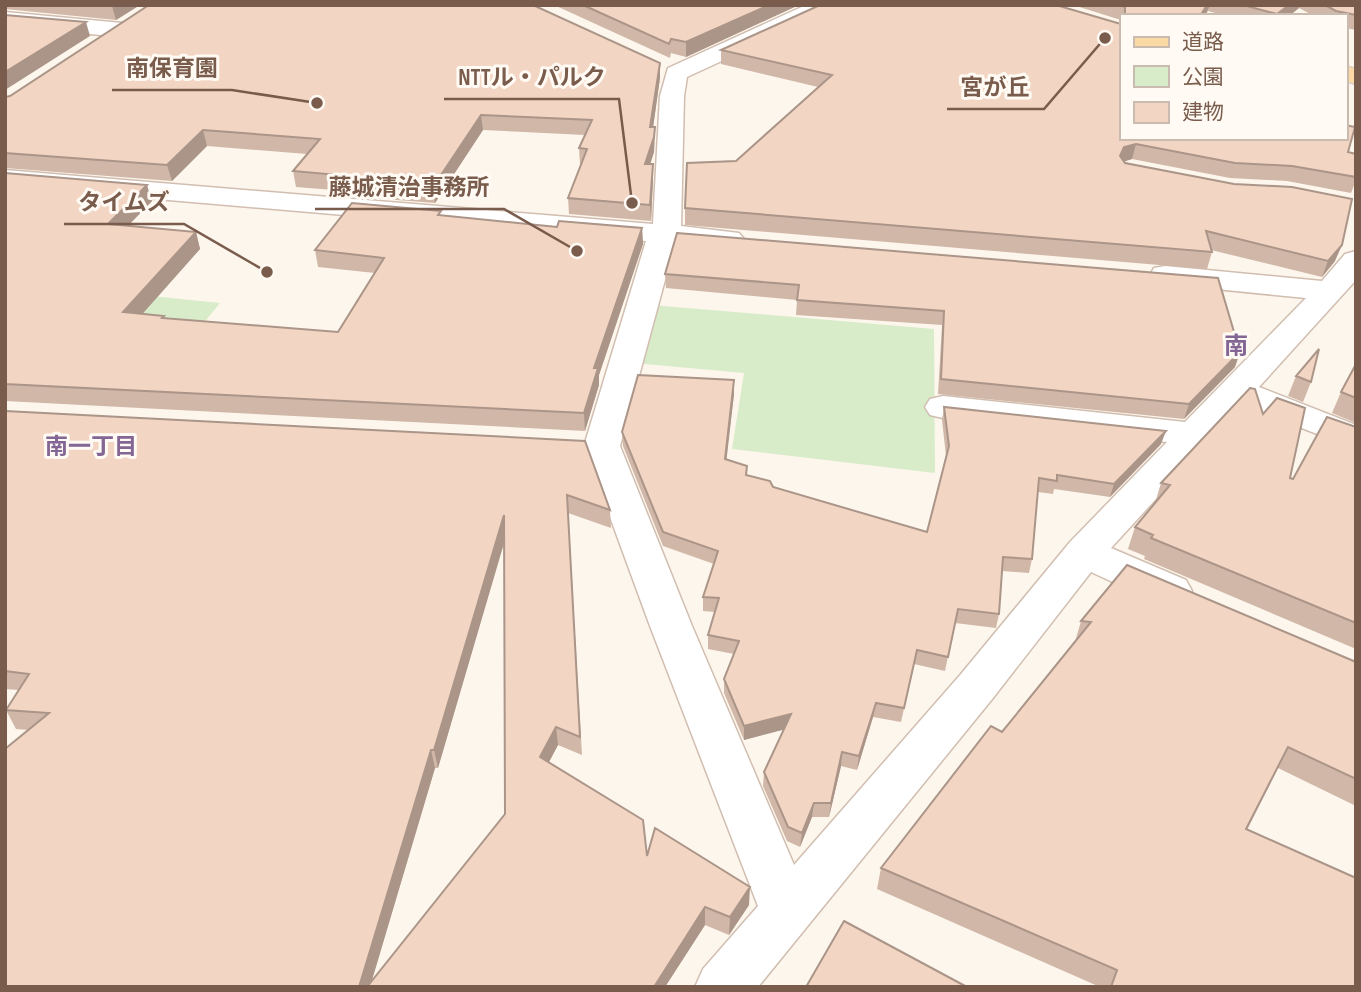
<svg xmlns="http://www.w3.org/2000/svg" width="1361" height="992" font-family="'Sofia Sans Condensed','Noto Sans JP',sans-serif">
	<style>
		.green { fill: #d8ecc9 }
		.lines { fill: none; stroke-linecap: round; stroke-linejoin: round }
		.minor-casing { stroke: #d1beb0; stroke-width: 3 }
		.major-casing { stroke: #dad1cd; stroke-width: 3 }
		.minor { fill: #fff; fill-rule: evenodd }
		.major { fill: #fbd9a5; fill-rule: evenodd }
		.wall { fill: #d1b7a8; fill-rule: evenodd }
		.shaded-wall { fill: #aa9588 }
		.building { fill: #f3d5c3; stroke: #aa9588; stroke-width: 2 }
		.labels { text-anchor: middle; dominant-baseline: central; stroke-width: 6; stroke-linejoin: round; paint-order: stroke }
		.neighbourhood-label { font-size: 23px; font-weight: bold; fill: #846695; stroke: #fffaf3 }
		.quarter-label { font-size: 24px; font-weight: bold; fill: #846695; stroke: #fffaf3 }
		.leader { fill: none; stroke: #7a5c4d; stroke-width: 2.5 }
		.callout-dot { fill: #7a5c4d; stroke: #fffaf3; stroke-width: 2.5 }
		.callout-label { font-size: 23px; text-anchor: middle; font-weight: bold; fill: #7a5c4d; stroke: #fffaf3; stroke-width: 6; stroke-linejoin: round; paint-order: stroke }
	</style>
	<rect width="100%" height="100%" fill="#fdf6ec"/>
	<path class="green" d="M63,287l157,16 -22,27 -182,-19z
		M652,305l282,24 1,144 -203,-24 12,-76 -111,-10z"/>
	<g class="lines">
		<defs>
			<path id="minor" d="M806,5h29l-3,5 -145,67 -3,19 -3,130 58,7 5,6 -5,6 -10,3 -54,-5 -55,203 72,180 102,239 167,-191 109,-132 97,-100 -224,-24 -13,-3 -5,-8 5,-8 13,-3 242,26 121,-124 -141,-14 -11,-2 -4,-7 4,-7 11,-2 157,15 23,-27 11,-3v29l-97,107 97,38v24l-114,-44 -131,143 75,32 6,11 -6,11 -15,4 -15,-4 -65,-30 -98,126 -235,289h-63l8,-18 55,-63 -108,-280 -66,-180 62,-205 -641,-55v-16l648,54 7,-128 8,-28z
				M5,12l117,11 8,2 3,5 -3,5 -8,2 -117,-11z"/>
			<path id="major" d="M1345,66l11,3v15l-11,-3z"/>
		</defs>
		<use href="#minor" class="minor-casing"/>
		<use href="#major" class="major-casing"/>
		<use href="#minor" class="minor"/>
		<use href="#major" class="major"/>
	</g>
	<path class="wall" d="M5,5h135l-24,15 -111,-11z
		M554,5h245l-113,52 -15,-4 -1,5z
		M1073,5h283v25l-11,-2v-12h-31l-15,-8 -10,8h-63l-18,-5 -3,5h-84v4z
		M721,50l400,88 235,16v26l-5,13 -64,-12 -57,-3 -98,-19 -8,2 211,100 -13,16 -111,-27 1,2 -5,17 -522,-44v-17l133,-121 -97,-23z
		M660,63v15l-7,49h2l-1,25 -4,12 3,15 -2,42 -82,-7 -1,-16 13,-34h-1l-1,-16 6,-13 -102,-5 -48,73 -64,-5v-5l-75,-6 -3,-16 14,-17 -100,-8 -35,35 -167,-13v-71z
		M5,173l147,28 -24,25 68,6 4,17 -57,64 22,5 173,14 37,-59 -57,-6 -3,-17 126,-34 116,11 85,1 1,16 -44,131v10l-14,46 -580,-30z
		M677,233l563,119 -5,15 -51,52 -246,-25 4,-69 -146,-10 1,-15 -131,-12 -1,-14z
		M1356,364v59l-24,-10 9,-21z
		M1296,376l15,6 -8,20 -15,-6z
		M734,380v14l-8,65 21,16 26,12 154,45 19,-76 -4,-36 2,-13 217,37 -51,53 -56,-8 -1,5 -15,-2 -6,67 -3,14 -27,-2 -3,43 -3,14 -41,-5 -10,48 -31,-7 -13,58 -28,-5 -16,53 -16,-4 -12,51h-17l-12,30 -13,-6 -24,-55 1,-14 20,-43 -40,11 -20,-47v-14l10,-25 -26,-5v-14l7,-23 -12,-1v-14l11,-33 -51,-18 -40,-100 -1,-14z
		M5,411l580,30 25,69 1,18 -43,-15 14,242 -24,-10 -9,17 98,94 102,49 -20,30 -24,-10 -40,62h-660l24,-257 -13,-1 -10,-19 13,-20 -14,-1zM504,541l1,273 -134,168 64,-214h3z
		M1263,414l27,64 3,1 63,-52v222l-212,-90 1,-3 -17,-7 7,-22 20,-24 6,-20z
		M1081,621l275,41v144l-78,-38 -31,62 109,157h-256l-223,-98 4,-21 121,-136 73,-90z"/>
	<path class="shaded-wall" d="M114,5h26l-24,15 -4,-14z
		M769,5h30l-113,52v-15z
		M1207,5h3l-5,11h-5z
		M1289,5h11l-1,3 -10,8h-12v-2z
		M86,22l4,14 -85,54v-18z
		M660,63v15l-9,64 -1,-15z
		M481,115l2,15 -48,73 -2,-16z
		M655,127l-1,25 -9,28v-16z
		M203,130l4,16 -35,35 -5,-16z
		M1136,144l-4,15 -12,4v-7l4,-9z
		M653,164v15l-2,42 -1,-16z
		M147,185l5,16 -39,40 -5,-17z
		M642,228l1,16 -44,131v10l-14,46 -1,-18 10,-45z
		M196,232l4,17 -71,80 -6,-17z
		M1342,245l-7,16 -13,16 6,-16z
		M1240,352l-5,15 -51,52 5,-15z
		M734,380v14l-9,79v-14z
		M1166,431l-5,13 -51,53 4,-13z
		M504,515l3,18 -69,235 -4,-18z
		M876,703l-3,14 -16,53 2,-14z
		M791,714l-1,14 -46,12v-14z
		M556,727l2,18 -16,30 -2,-18z
		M431,750l4,18 -65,219h-11z
		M842,752l-1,14 -12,51 2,-14z
		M814,803l-2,14 -12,30 2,-14z
		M750,887l-1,18 -20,30 1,-18z
		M705,907v18l-40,62h-11z"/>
	<path class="building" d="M149,5h384l127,58 -10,64h5l-1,10 -9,27h8l-3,41 -82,-7 19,-49 -8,-1 13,-28 -111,-5 -48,72 -64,-5 3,-4 -79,-7 27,-32 -117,-9 -36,35 -162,-12v-56l5,-1z
		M583,5h186l-83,37 -15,-3 -2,5z
		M820,5h236l65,19v114h224v-13l10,2 -7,25 8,2v23l-64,-11 -57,-3 -99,-19 -12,3 -4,9 5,7 109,21 58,3 60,12 -10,46 -14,16 -122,-30 6,21 -527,-44 2,-45 49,-2 96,-86 -111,-25z
		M1120,5h87l-7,11h-75v-9z
		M1243,5h46l-12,9z
		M1325,5h31v10l-20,-4z
		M5,15l81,7 -81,50z
		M5,173l142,12 -39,39 88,8 -73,80 41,4 -2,2 176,14 46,-74 -69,-8 37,-47 89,8 -3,4 119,12 2,-6 83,7 -48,140h4l-14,45 -579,-29z
		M677,233l541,45 22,74 -51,52 -248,-25 3,-68 -147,-11 2,-15 -134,-11z
		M1319,349l-8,33 -15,-6z
		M1356,364v34l-15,-6z
		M638,375l96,5 -9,79 22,7 -1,9 24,6 3,6 154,45 22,-86 -5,-39 222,24 -52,53 -57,-9v6l-18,-3 -7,81 -29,-2 -4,57 -41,-5 -10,48 -31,-7 -13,58 -28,-5 -17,53 -17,-4 -11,51h-17l-12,30 -14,-6 -24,-55 27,-58 -47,12 -20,-47 15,-38 -31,-6 11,-37 -16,-1 15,-46 -55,-19 -41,-100z
		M1250,388l5,1 8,25 14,-16 28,10 -15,70 3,1 34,-62 29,10v196l-205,-85 2,-3 -18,-8 35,-42 -9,-2z
		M5,411l580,30 25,69 -43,-15 13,242 -24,-10 -16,30 103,63 4,36 8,-28 95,59 -20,30 -25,-10 -51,80h-287l138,-173 -1,-299 -70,235h-3l-72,237h-354v-238l44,-36 -43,-3 23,-36 -24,-3z
		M1127,565l229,97v117l-68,-32 -42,82 110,49v109h-245l6,-17 -236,-102 110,-142 11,6 89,-110 -10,-1z
		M844,921l123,66h-161z"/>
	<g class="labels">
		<g class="neighbourhood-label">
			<text x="91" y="447">南一丁目</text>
		</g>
		<g class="quarter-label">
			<text x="1236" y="346">南</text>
		</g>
	</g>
	<path class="leader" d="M317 103L232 90H112M632 203L619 99H444M1105 38L1044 109H947M577 251L504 209H315M267 272L184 224H64"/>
	<g class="callout-dot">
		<circle cx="317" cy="103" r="7"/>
		<circle cx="632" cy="203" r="7"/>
		<circle cx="1105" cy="38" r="7"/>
		<circle cx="577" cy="251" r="7"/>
		<circle cx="267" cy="272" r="7"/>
	</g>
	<g class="callout-label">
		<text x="172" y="76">南保育園</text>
		<text x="532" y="85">NTTル・パルク</text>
		<text x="995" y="95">宮が丘</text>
		<text x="409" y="195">藤城清治事務所</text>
		<text x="124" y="210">タイムズ</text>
	</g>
	<rect width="1361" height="992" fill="none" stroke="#7a5c4d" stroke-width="14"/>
	<rect x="1120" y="14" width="228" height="126" fill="#fffaf3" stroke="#cabbb1" stroke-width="2"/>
	<rect x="1134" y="37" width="35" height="10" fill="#fbd9a5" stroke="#cabbb1" stroke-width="2"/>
	<text x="1182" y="49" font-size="21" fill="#7a5c4d">道路</text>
	<rect x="1134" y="66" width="35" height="21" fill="#d8ecc9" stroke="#cabbb1" stroke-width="2"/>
	<text x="1182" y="84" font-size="21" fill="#7a5c4d">公園</text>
	<rect x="1134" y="102" width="35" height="21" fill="#f3d5c3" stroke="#cabbb1" stroke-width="2"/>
	<text x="1182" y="119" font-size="21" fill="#7a5c4d">建物</text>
</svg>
